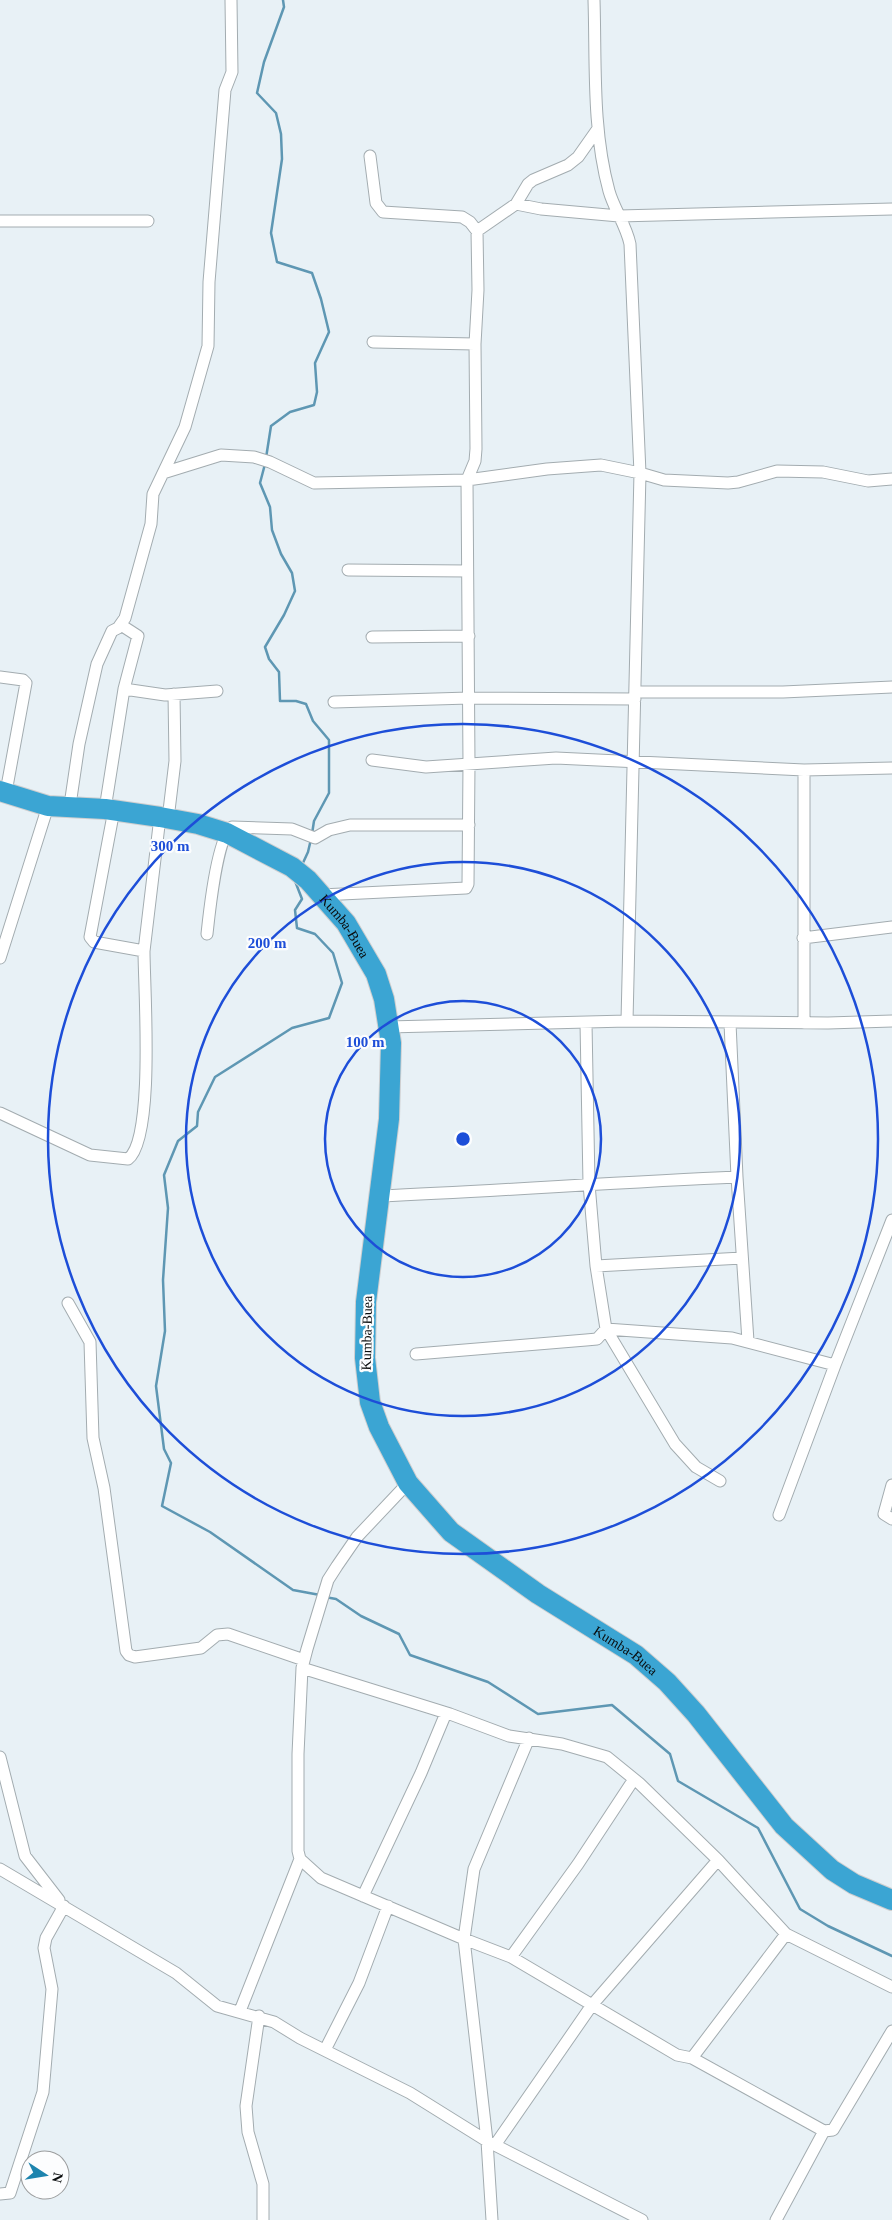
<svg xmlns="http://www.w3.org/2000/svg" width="892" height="2220" font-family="Georgia,serif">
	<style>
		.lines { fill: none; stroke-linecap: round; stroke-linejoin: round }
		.stream { stroke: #5e97b3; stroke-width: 2.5 }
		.street-casing { stroke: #a3acb0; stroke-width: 13 }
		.highway-casing { stroke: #cececf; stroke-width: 22 }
		.street { stroke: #fff; stroke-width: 11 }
		.highway { stroke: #3ba5d3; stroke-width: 20 }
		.ring { fill: none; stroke: #1d4ed8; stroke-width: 2.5 }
		.labels { text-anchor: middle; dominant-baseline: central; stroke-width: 4.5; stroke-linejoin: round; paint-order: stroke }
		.street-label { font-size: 14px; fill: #090c0d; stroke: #fcfdfe }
		.centre { fill: #1d4ed8; stroke: #fcfdfe; stroke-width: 2.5 }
		.ring-label { font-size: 15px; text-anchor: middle; font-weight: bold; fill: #1d4ed8; stroke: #fcfdfe; stroke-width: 4.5; stroke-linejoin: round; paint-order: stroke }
	</style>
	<rect width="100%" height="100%" fill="#e8f1f6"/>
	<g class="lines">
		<path class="stream" d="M266,458l5,-32 19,-14 24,-7 3,-13 -2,-29 14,-31 -8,-33 -9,-26 -35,-11 -6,-29 11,-74 -1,-25 -5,-21 -19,-20 7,-31 20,-55 -1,-7
			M265,464l-5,19 10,24 2,23 9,24 11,19 3,18 -11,24 -19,32 4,12 10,13 1,29h16l10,3 7,17 16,19v53l-15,28 -2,13
			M302,865l6,-13 3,-13
			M295,881l7,18 -7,11 2,18 18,6 18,19 9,30 -13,35 -37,10 -77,49 -17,35 -1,14 -19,15 -14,34 4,33 -5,72 2,51 -9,55 8,63 7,14 -9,43 48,26 83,58 27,5
			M325,1597l11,2 25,17 38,18 11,21 78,27 50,32 74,-9 58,49 8,27 80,47 42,81 28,17 64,30"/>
		<defs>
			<path id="street" d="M594,0c2,63 -2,129 15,191 5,18 17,34 21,53l10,229 24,7 64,3 10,-1 39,-11 46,1 45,9 24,-2
				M516,204l25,5 78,7 273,-7
				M0,221h148
				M477,231l39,-27 12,-20 5,-4 35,-15 10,-8 19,-27
				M373,342l102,2
				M163,473l58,-18 33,2 16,5 44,21 153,-3 80,-11 54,-4 39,8 -13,548
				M348,570l119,1
				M372,637l97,-1
				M0,677l23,3 3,3 -20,109
				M124,689l41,6 52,-4
				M635,692h148l109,-5
				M334,702l135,-4 166,1
				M372,760l54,7 130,-9 248,12 88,-2
				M70,805l9,-61 18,-80 15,-33 6,-3 7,-10 26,-94 2,-30 32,-67 23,-81 1,-64 16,-192 7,-18 -1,-72
				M105,809l19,-120 14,-53 -17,-11
				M168,819l7,-58 -1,-67
				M321,895l145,-7 2,-4 1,-120 -2,-284 8,-19 1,-12 -1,-105 3,-54 -1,-59 -7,-9 -8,-5 -79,-5 -7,-9 -6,-47
				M207,934c2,-19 10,-98 25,-107l60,2 23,9 14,-8 21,-5h119
				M803,938l89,-11
				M144,951l16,-134
				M0,958l48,-152
				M586,1023l3,161 7,82 10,63 69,115 21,23 24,14
				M730,1023l7,154 11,164
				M804,1023v-253
				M388,1027l239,-6 201,2 64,-2
				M0,1113l90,42 38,4c27,-20 16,-171 16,-208l-50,-9 -4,-5 24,-127
				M380,1196c119,-5 238,-14 357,-19
				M596,1266l146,-8
				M68,1303l22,39 3,96 11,50 22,163 3,4 6,2 66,-9 16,-13 11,-1 76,26
				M416,1354l170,-14 11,-1 9,-10 126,9 103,27
				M408,1483l-51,54 -20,29 -9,14 -21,69 -5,19 -4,86v97l2,8 21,19 143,61 47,18 166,98 15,3 132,73 9,-1 59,-99
				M892,1485l-8,29 8,5
				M779,1515l56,-150 57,-145
				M302,1668l148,46 59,22 53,8 45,13 32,26 79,77 68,74 106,53
				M0,1757l25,99 34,44
				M0,1869l176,104 41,33 57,16 26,16 110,55 77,48 155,79
				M363,1896l58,-123 25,-60
				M511,1957l67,-93 56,-85
				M240,2011l60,-152
				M259,2016l-13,90 2,26 15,52v36
				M325,2050l34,-67 29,-77
				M692,2058l94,-124
				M495,2145l97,-140 126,-145
				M0,2194l10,-1 33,-101 9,-103 -8,-41 2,-10 18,-32
				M492,2220l-5,-79 -23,-202 10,-70 55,-131
				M776,2220l48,-89"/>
			<g id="highway">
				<path id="s1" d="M0,791l48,15 57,3 55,8 38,7 29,9 65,34 16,13 38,43 30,51 8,25 7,44 -2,76 -23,183 -1,56 5,44 9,25 29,56 43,49 87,62 98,61 31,27 29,32 88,112 48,44 22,14 38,16"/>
			</g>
		</defs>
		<use href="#street" class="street-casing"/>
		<use href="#highway" class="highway-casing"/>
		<use href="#street" class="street"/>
		<use href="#highway" class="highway"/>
	</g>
	<g class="ring">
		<circle cx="463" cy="1139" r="138"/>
		<circle cx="463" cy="1139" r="277"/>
		<circle cx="463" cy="1139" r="415"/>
	</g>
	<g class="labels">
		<g class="street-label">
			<text stroke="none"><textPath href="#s1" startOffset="385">Kumba-Buea</textPath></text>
			<text transform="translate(367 1333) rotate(-89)">Kumba-Buea</text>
			<text stroke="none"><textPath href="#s1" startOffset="1240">Kumba-Buea</textPath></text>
		</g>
	</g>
	<circle cx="463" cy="1139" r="8" class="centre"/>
	<g class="ring-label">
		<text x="170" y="851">300 m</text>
		<text x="267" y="948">200 m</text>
		<text x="365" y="1047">100 m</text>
	</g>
	<g transform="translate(45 2175) rotate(102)"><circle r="24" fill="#fcfdfe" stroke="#9b9d9e"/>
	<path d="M0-4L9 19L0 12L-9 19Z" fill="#1d84ae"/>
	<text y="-8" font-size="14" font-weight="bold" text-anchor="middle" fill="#090c0d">N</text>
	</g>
</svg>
